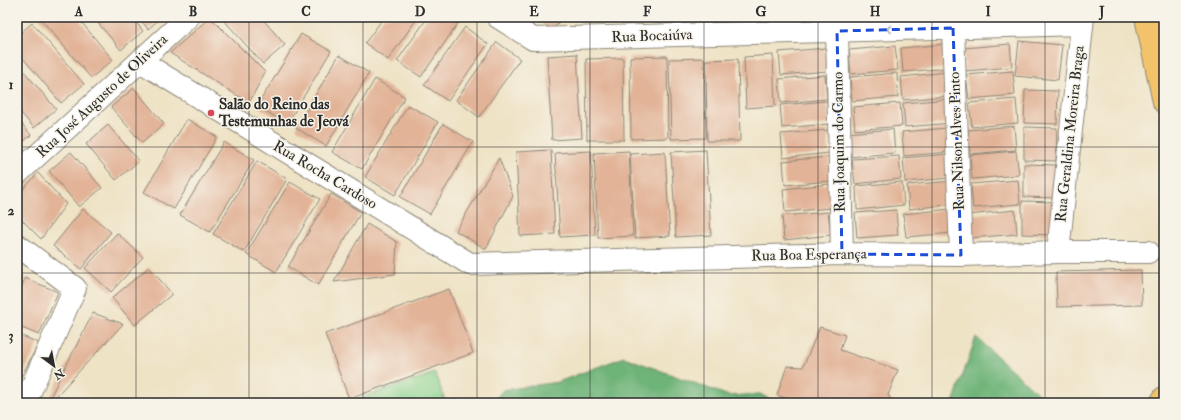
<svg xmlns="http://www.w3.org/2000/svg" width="1181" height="420" font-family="'IM FELL Double Pica',serif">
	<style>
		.green { fill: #89d28d; stroke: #5a7e5c }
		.forest { fill: #6eb478; stroke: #4c7052 }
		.building { fill: #e2b397 }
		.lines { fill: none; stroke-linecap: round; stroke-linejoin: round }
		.minor-casing { stroke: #8d8778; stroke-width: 24 }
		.motorway-casing { stroke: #8d8778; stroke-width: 24 }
		.minor { stroke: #fff; stroke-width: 22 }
		.motorway { stroke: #f2c36a; stroke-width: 22 }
		.oneway { stroke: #a0a0a0 }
		.marked { fill: none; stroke: #1d4ed8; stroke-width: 3; stroke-dasharray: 8 5; stroke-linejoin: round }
		.grid { fill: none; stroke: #2b2b2b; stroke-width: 1; stroke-opacity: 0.55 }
		.poi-dot { fill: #d1495b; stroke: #f7f3e8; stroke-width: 1.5 }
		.labels { text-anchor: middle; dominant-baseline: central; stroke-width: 3; stroke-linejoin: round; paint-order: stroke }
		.street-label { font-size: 15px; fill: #2b2b2b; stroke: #f7f3e8 }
		.poi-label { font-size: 15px; font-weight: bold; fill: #2b2b2b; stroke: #f7f3e8; text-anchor: start }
		.neatline { fill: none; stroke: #2b2b2b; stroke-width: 1.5 }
		.grid-label { font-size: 13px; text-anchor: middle; font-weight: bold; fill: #2b2b2b }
	</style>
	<rect width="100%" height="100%" fill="#f7f3e8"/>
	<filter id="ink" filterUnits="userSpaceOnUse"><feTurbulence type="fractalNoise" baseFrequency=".025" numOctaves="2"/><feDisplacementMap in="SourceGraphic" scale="8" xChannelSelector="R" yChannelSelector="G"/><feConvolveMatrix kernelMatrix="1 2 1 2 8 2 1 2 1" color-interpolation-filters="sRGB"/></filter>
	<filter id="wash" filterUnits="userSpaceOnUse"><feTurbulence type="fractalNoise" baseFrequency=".012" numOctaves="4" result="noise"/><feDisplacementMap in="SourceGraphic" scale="16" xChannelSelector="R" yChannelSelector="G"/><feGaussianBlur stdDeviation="0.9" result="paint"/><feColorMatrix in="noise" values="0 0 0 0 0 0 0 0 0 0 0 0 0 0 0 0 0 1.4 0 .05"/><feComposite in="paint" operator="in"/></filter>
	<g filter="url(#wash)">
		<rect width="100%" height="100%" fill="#efe3c6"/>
		<path class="green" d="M435,373l11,30h-101z"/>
		<path class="forest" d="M976,337l72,66h-95z
			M624,357l105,39 31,-2 17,9h-285l11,-13 55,-8z"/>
		<g id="blocks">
			<path class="building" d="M39,17h38l36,43 -22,18z
				M93,17h39l11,14 -22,19z
				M138,17h24l-14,12z
				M210,17l55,55 -16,31 -79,-50z
				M221,17h40l24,28 -22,19z
				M384,17h34l-30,43 -23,-17z
				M428,17h31l2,2 -40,58 -24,-16z
				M535,17h27l-9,13z
				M592,17h34l-1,2 -34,-1z
				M32,23l52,61 -23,19 -44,-52v-15z
				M465,27l23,17 -40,57 -24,-16z
				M301,34l30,17 -44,73 -30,-18z
				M1019,41l43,4 -4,35 -43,-4z
				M497,42l23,17 -41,58 -23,-17z
				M947,44l2,24 -46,4 -2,-24z
				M1010,44l2,23 -47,4 -1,-23z
				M895,46l3,24 -47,4 -2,-24z
				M826,48l2,23 -47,4 -2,-23z
				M577,54l5,84 -30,2 -5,-84z
				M339,55l30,18 -43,73 -30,-18z
				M773,55l2,51 -29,2 -2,-51z
				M667,56l1,82 -37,1 -1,-82z
				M623,58l1,82h-37l-1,-81z
				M704,58l2,80 -35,1 -2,-80z
				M738,59l2,82h-33l-1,-81z
				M17,63l39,46 -22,19 -17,-20z
				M1013,71l2,24 -46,4 -3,-24z
				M947,72l3,24 -47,4 -2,-23z
				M897,73l1,24 -46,4 -2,-24z
				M825,75l2,24 -46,4 -2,-24z
				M375,79l30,18 -43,72 -30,-17z
				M134,88l30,36 -22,19 -31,-36z
				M1025,90l33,1 -1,33 -33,-1z
				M949,99l3,24 -47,4 -2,-24z
				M1016,99l2,24 -46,4 -3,-24z
				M827,101l2,23 -47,4 -2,-23z
				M900,103l2,23 -47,4 -2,-23z
				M408,105l30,17 -43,73 -30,-18z
				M17,118l14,17 -14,12z
				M187,119l30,18 -43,72 -30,-17z
				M443,124l30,18 -43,72 -30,-17z
				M108,125l31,36 -23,19 -30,-36z
				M1014,126l2,24 -46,4 -2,-24z
				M1024,127l33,1 -1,33 -32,-1z
				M948,128l2,24 -46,4 -2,-24z
				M893,129l2,24 -46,4 -2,-24z
				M828,130l1,23 -46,5 -2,-24z
				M224,142l30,18 -44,72 -30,-17z
				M551,150l4,84 -35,2 -4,-84z
				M706,150l5,85 -35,2 -5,-85z
				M591,151l4,84 -35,2 -5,-84z
				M629,151l4,85 -35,2 -4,-85z
				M1016,151l3,24 -47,4 -2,-24z
				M71,152l31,36 -23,19 -30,-36z
				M665,152l5,84 -35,2 -5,-84z
				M949,154l2,24 -46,4 -2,-24z
				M899,156l2,23 -46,5 -3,-25z
				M829,157l2,24 -46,4 -2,-24z
				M499,158l14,38 -27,53 -30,-18z
				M257,161l30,18 -43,73 -31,-18z
				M1024,164l33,1 -1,33 -32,-1z
				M38,173l28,31 -25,35 -24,-24v-19z
				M1018,180l2,24 -47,4 -2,-24z
				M953,181l2,23 -46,5 -2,-24z
				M290,182l30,17 -44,73 -30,-18z
				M902,182l2,23 -47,5 -1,-24z
				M829,184l2,24 -46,4 -2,-23z
				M331,194l30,18 -43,73 -30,-18z
				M1022,201l33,1v33l-33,-1z
				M83,209l28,23 -30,37 -28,-23z
				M950,209l2,24 -46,4 -3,-23z
				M896,210l2,25 -41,3 -2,-25z
				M1015,210l2,24 -46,4 -3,-23z
				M828,212l3,23 -47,5 -2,-24z
				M367,224l30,18 -2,32 -61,8z
				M117,233l26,24 -32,35 -26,-24z
				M149,267l23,27 -37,31 -23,-27z
				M1141,270l1,35 -85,2 -1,-35z
				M17,273l4,3 -4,8z
				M25,278l33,14 -19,43 -22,-9v-29z
				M449,289l24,64 -124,46 -24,-65z
				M93,313l30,11 -65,70 -6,9h-5z
				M820,327l25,8 -5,15 58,20 -10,25 5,8h-95l-21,-8 10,-29 16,1z
				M17,334l22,9 -18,34 -4,-2z"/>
		</g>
	</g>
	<g filter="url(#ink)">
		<use href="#blocks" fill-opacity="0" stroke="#8d8778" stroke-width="1"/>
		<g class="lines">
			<defs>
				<path id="minor" d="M498,17l35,22 549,-15
					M953,28l8,227
					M837,31l5,223
					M140,61l330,203 372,-10 119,1 97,-3h90
					M17,174l171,-157
					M17,245l58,43 -50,115
					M1058,252l25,-235"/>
				<path id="motorway" d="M1147,22l17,80
					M1161,403l3,-5"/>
			</defs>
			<use href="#minor" class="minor-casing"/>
			<use href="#motorway" class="motorway-casing"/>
			<use href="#minor" class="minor"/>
			<use href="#motorway" class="motorway"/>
		</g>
		<defs><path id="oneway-chevron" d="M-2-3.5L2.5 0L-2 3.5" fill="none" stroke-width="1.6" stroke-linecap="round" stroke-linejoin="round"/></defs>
		<use class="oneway" href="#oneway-chevron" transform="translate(889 29) rotate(179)"/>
	</g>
	<path class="marked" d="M953,28l8,227 -119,-1 -5,-223z"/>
	<path class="grid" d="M136,17v386M249,17v386M363,17v386M477,17v386M590,17v386M704,17v386M818,17v386M932,17v386M1045,17v386M17,147h1147M17,273h1147"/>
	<circle class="poi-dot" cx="211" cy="113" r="4"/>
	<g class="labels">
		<g class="street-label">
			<text transform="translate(652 36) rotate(-2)">Rua Bocaiúva</text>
			<text transform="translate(102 96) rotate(-43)">Rua José Augusto de Oliveira</text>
			<text transform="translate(1070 134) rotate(-84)">Rua Geraldina Moreira Braga</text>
			<text transform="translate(957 141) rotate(-92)">Rua Nilson Alves Pinto</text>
			<text transform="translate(839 142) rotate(-91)">Rua Joaquim do Carmo</text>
			<text transform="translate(325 175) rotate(31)">Rua Rocha Cardoso</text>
			<text transform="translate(809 255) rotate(-1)">Rua Boa Esperança</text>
		</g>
		<g class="poi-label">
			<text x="219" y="104">Salão do Reino das<tspan x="219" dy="17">Testemunhas de Jeová</tspan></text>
		</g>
	</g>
	<rect width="1181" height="420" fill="none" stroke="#f7f3e8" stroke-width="44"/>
	<g transform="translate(54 366) rotate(148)" stroke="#f7f3e8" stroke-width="3" paint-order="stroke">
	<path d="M0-3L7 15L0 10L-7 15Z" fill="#2b2b2b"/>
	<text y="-6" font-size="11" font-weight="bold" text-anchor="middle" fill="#2b2b2b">N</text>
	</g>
	<rect x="22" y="22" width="1137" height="376" class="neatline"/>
	<g class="grid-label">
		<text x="79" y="16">A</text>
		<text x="193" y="16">B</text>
		<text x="306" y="16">C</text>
		<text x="420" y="16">D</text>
		<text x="534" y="16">E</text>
		<text x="647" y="16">F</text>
		<text x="761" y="16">G</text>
		<text x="875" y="16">H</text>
		<text x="988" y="16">I</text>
		<text x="1102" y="16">J</text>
		<text x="11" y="89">1</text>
		<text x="11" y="215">2</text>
		<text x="11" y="340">3</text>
	</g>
</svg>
